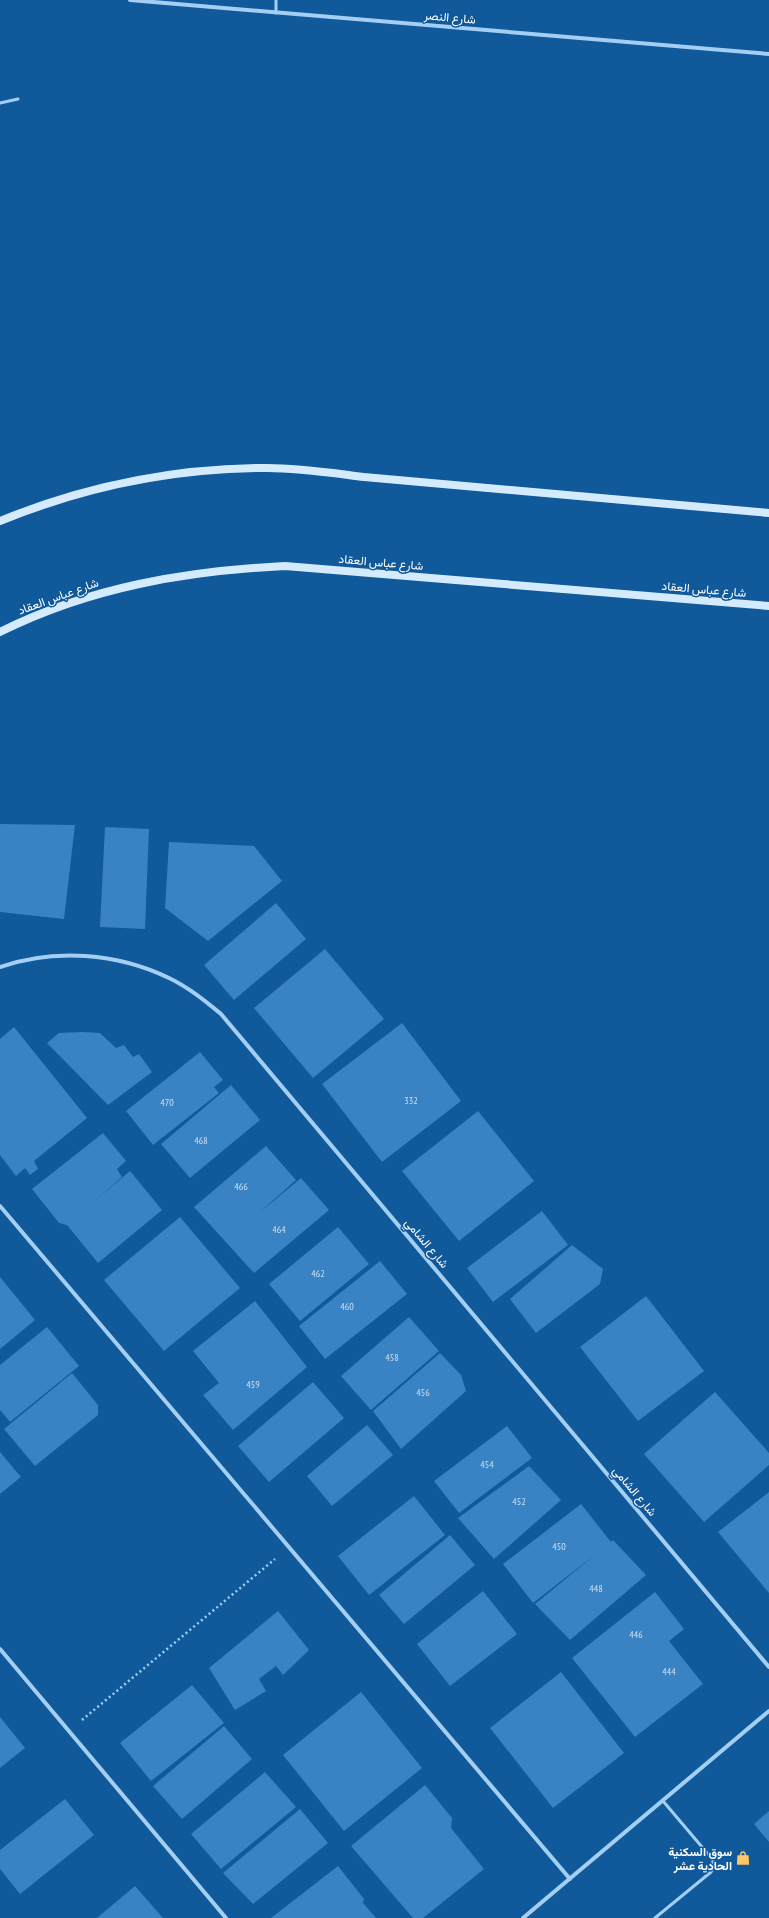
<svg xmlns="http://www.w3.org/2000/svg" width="769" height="1918" font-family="'PT Sans Narrow',Vazirmatn,sans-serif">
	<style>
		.building { fill: #3982c3 }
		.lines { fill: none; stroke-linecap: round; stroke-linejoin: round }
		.path { stroke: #a4cff5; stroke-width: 2.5; stroke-dasharray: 2 3; stroke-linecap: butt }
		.lane { stroke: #a4cff5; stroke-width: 3 }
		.street { stroke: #a4cff5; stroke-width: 4 }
		.secondary { stroke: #d4eafd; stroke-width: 8 }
		.labels { text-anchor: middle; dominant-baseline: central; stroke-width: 3; stroke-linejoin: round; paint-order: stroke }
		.number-label { font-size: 10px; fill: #cee0f0 }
		.street-label { font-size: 12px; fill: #fff; stroke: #10599b }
		.poi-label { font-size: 12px; font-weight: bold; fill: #fff; stroke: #10599b; text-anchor: end }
	</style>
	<rect width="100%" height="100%" fill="#10599b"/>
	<path class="building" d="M0,824l75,1 -11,94 -64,-7z
		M105,827l44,2 -4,100 -45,-2z
		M169,842l85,4 28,35 -74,60 -43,-33z
		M276,903l30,36 -72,61 -30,-35z
		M325,949l59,70 -71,59 -59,-70z
		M402,1023l59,78 -79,61 -60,-78z
		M14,1027l73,91 -53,43 4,8 -8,6 -5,-7 -9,8 -16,-21v-116z
		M82,1032l18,1 16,15 8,-3 9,12 6,-3 13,18 -44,33 -61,-62 12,-10z
		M200,1052l23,28 -9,7 5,6 -66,52 -27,-34z
		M231,1085l29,35 -70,58 -29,-34z
		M478,1111l56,70 -75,60 -57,-70z
		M103,1133l23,28 -9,8 5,8 -27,24 35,-30 32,39 -64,53 -31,-38 -8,-2 -27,-34z
		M266,1146l30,34 -37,33 42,-35 28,32 -75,63 -60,-66z
		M542,1211l26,34 -75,57 -26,-34z
		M180,1217l60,71 -76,63 -60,-71z
		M338,1227l31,37 -69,57 -31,-37z
		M572,1245l31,24 -3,15 -64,49 -26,-34z
		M380,1261l27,33 -82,65 -26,-33z
		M0,1277l35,43 -35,29z
		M646,1296l58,75 -66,50 -58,-74z
		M255,1301l52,66 -74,63 -30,-35 16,-12 -26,-32z
		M409,1317l30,34 -68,59 -30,-34z
		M47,1327l32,39 -69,56 -10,-12v-45z
		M440,1353l21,22 5,16 -65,58 -28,-38z
		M72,1373l26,32v10l-63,51 -31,-37z
		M313,1382l31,36 -75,64 -31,-36z
		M715,1392l54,61v12l-65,57 -60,-68z
		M367,1425l26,30 -61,51 -25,-30z
		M507,1426l25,32 -73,55 -25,-32z
		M0,1452l21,25 -21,17z
		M529,1466l32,34 -67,59 -36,-41z
		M769,1492v101l-51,-61z
		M414,1496l31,39 -76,60 -31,-39z
		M581,1504l30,38 2,-2 33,35 -76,65 -35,-36 61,-50 -63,49 -30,-39z
		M450,1535l25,30 -71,59 -25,-29z
		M483,1591l34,43 -67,52 -33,-42z
		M655,1592l29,37 -15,12 34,43 -68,53 -63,-79z
		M278,1611l31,39 -26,25 -7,-9 -17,13 7,12 -31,19 -26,-42z
		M561,1672l63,81 -71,55 -63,-80z
		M192,1685l32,38 -73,58 -31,-38z
		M361,1692l61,76 -78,63 -61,-76z
		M0,1717l25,31 -25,20z
		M224,1726l28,33 -70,60 -29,-33z
		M265,1772l31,35 -75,62 -30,-35z
		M425,1785l27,33 -1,10 33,41 -61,49h-10l-62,-72z
		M65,1799l29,36 -74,59 -20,-25v-19z
		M300,1809l28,34 -75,61 -30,-31z
		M769,1811v31l-15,-18z
		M338,1866l26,33 -1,4 13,15h-105z
		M135,1886l28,32h-66z"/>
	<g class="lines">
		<path class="path" d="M82,1720l193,-161"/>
		<path class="lane" d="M276,13v-13
			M0,103l18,-4
			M655,1918l56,-46 2,-4v-8l-50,-59"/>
		<path class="street" d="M130,0l639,54
			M0,967c55,-19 117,-14 169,11 19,9 36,23 52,36l548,653
			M0,1206l570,673
			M0,1649l226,269
			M523,1918l246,-207"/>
		<path class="secondary" d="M0,521c86,-35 175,-53 267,-53 33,0 65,5 97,9l405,36
			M0,632c90,-45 186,-61 285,-66l484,40"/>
	</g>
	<defs>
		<symbol id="shop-bare" viewBox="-9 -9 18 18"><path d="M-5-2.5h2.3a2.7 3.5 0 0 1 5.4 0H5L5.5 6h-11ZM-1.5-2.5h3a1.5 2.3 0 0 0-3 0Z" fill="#ffc667" stroke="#10599b" stroke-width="2.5" paint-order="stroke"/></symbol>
	</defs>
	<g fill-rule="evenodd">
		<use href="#shop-bare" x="733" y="1848" width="20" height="20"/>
	</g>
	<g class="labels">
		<g class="number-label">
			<text x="411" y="1100">332</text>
			<text x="167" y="1102">470</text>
			<text x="201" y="1140">468</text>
			<text x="241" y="1186">466</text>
			<text x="279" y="1229">464</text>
			<text x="318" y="1273">462</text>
			<text x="347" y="1306">460</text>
			<text x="392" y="1357">458</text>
			<text x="253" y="1384">459</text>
			<text x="423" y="1392">456</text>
			<text x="487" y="1464">454</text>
			<text x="519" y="1501">452</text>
			<text x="559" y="1546">450</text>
			<text x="596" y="1588">448</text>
			<text x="636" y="1634">446</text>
			<text x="669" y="1671">444</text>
		</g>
		<g class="street-label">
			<text transform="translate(450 17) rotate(5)">شارع النصر</text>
			<text transform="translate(381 562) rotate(5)">شارع عباس العقاد</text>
			<text transform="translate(704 589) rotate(5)">شارع عباس العقاد</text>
			<text transform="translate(58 596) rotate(-20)">شارع عباس العقاد</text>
			<text transform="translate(427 1243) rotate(50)">شارع الشامي</text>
			<text transform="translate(635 1491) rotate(50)">شارع الشامي</text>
		</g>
		<g class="poi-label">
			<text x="732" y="1851">سوق السكنية<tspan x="732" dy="14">الحادية عشر</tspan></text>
		</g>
	</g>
</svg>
